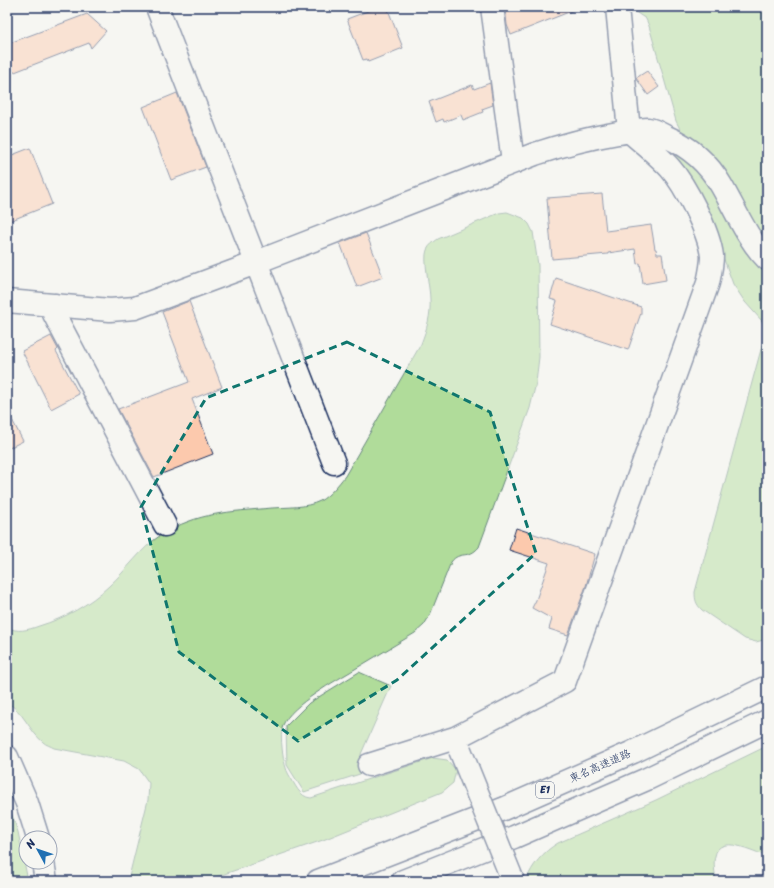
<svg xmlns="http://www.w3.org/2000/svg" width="774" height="888" font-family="Sriracha,'Klee One',sans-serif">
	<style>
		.green { fill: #b0dc9a; stroke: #66867c }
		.building { fill: #fcc9ad; stroke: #1b2f5e }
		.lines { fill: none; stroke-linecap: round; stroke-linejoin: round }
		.minor-casing { stroke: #1b2f5e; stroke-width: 25 }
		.major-casing { stroke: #1b2f5e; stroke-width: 25 }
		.highway-casing { stroke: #1b2f5e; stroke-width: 25 }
		.minor { stroke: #f6f6f2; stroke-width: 22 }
		.major { stroke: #f6f6f2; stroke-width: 22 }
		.highway { stroke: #f6f6f2; stroke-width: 22 }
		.minor-bridge-casing { stroke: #1b2f5e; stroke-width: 25; stroke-linecap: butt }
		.minor-bridge { stroke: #f6f6f2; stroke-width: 22 }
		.marked { fill: none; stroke: #0f766e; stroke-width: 3; stroke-dasharray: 8 5; stroke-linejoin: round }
		.labels { text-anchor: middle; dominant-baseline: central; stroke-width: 4; stroke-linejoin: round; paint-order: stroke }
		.shield { fill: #f6f6f2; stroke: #5d6b8a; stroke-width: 1 }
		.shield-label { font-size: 10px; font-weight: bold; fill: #1b2f5e }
		.street-label { font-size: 11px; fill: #1b2f5e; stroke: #f6f6f2 }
	</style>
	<rect width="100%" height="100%" fill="#f6f6f2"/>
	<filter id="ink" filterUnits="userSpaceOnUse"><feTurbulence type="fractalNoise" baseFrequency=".025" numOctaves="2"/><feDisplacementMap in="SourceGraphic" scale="8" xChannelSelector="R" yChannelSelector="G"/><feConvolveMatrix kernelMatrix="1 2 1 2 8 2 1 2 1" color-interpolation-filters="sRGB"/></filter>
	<g filter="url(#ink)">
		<path class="green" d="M628,7h139v232l-5,-1 -34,-61 -48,-48 -4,-8 -27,-95 -3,-7z
			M674,153l18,12 10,11 54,87 11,10v366l-11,3 -11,-3 -43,-29c-6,-6 -7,-10 -7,-18l71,-261 -4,-10 -17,-19 -12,-18 -20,-55 -42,-75z
			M507,212l16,6 6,6 4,8 5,33 1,92 -3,26 -6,25 -51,139c-11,13 -19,3 -28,15l-21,53 -6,10 -9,8c-20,12 -40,24 -60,36 -18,11 -64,36 -72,56 -4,9 0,41 6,50 6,9 10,22 22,23l122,-40 14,2 9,10 -3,13 -11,9 -119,48 -119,41h-76l20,-81 1,-17 -10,-14 -15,-8 -70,-13c-3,-2 -8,-3 -11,-6 -14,-11 -20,-32 -36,-39v-76c10,6 21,3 32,-1 26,-8 50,-21 70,-40 18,-16 32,-38 52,-51 37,-23 68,-23 111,-27 15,-1 34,0 48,-7 10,-6 18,-16 25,-25l76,-132c6,-16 10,-28 9,-45 0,-11 -7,-40 -3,-49 2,-5 7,-8 11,-11l61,-26z
			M359,672l32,14 -30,68 5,18 -62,20 -17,-27 -1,-39 23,-23z
			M767,746v110c-13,-4 -48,-23 -52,0 -2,7 0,17 1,25h-190c6,-16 17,-29 32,-38l98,-43z
			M7,801l11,31 10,49h-21z"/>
		<path class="building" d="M378,7h9l16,41 -35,14 -1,-3 -4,1 -16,-41z
			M505,7h74v1l-68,27 -4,-10z
			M87,14l19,17 -15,17 -2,-5 -82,32v-31z
			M647,71l12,16 -11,8 -12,-17z
			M490,83l3,22 -11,4 1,3 -20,8 -2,-5 -17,7 -1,-3 -7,3 -7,-20 43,-17 2,4z
			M177,93l29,74 -35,13 -28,-73z
			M30,148l22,56 -45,18v-65z
			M602,194l4,37 45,-6 4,24h1l1,5h5l4,26 -23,4 -3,-21 -3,1 -2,-15 -27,4v1l-56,5 -5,-61z
			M366,233l17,44 -26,10 -17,-44z
			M556,278l85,29v6l-13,37 -78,-26 7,-23 -7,-2z
			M189,301l33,86 -30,12 21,55 -59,23 -36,-68 71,-27 -27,-70z
			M51,336l7,13 -2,2 23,43 -28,15 -29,-58z
			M7,410l16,31 -16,8z
			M516,528l79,26 -9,32 -18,49 -19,-6 3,-10 -20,-11 4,-8 13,-37 -40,-13z"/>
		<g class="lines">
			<defs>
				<path id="minor" d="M157,7l177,456
					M492,7l20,147 3,8
					M7,301l103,9 25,-2 110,-41 22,-9 268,-104c27,-9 54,-16 83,-21 9,-1 20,-4 30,-4 7,1 13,5 19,8 23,10 41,26 54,48 14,24 26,54 46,74
					M55,305l-1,9 111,211
					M369,765l86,-27 110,-57 143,-398c2,-9 4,-18 4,-27 -3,-24 -26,-70 -42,-88 -12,-13 -27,-25 -41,-37l-12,-124"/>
				<path id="major" d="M7,757l20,46 11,35
					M43,862l3,19"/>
				<path id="highway" d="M318,881l185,-72 130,-57 134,-65
					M403,881l111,-44 133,-58 120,-58"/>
			</defs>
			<use href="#minor" class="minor-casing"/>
			<use href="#major" class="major-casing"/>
			<use href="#highway" class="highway-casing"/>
			<use href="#minor" class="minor"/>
			<use href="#major" class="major"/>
			<use href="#highway" class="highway"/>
			<defs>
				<path id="minor-bridge" d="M460,750l53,131"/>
			</defs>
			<use href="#minor-bridge" class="minor-bridge-casing"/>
			<use href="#minor-bridge" class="minor-bridge"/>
		</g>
	</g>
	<path d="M0 0H774V888H0ZM347,342l143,70 46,141 -139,127 -99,61 -119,-89 -38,-145 65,-109z" fill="#f6f6f2" fill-opacity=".55" fill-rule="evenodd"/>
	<path class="marked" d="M347,342l143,70 46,141 -139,127 -99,61 -119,-89 -38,-145 65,-109z"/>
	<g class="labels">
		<rect class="shield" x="536" y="782" width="18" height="16" rx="3"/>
		<g class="shield-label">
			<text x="545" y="790">E1</text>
		</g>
		<g class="street-label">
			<text transform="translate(600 766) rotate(-24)">東名高速道路</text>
		</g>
	</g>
	<rect width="774" height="888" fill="none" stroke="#f6f6f2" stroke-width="24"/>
	<rect x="12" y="12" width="750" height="864" fill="none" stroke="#1b2f5e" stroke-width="1.5" filter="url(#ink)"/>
	<g transform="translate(38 850) rotate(310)"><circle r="19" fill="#f6f6f2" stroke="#9ea6b7"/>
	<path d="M0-3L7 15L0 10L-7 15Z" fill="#1f6fb2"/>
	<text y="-6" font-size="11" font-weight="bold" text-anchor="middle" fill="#1b2f5e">N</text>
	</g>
</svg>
